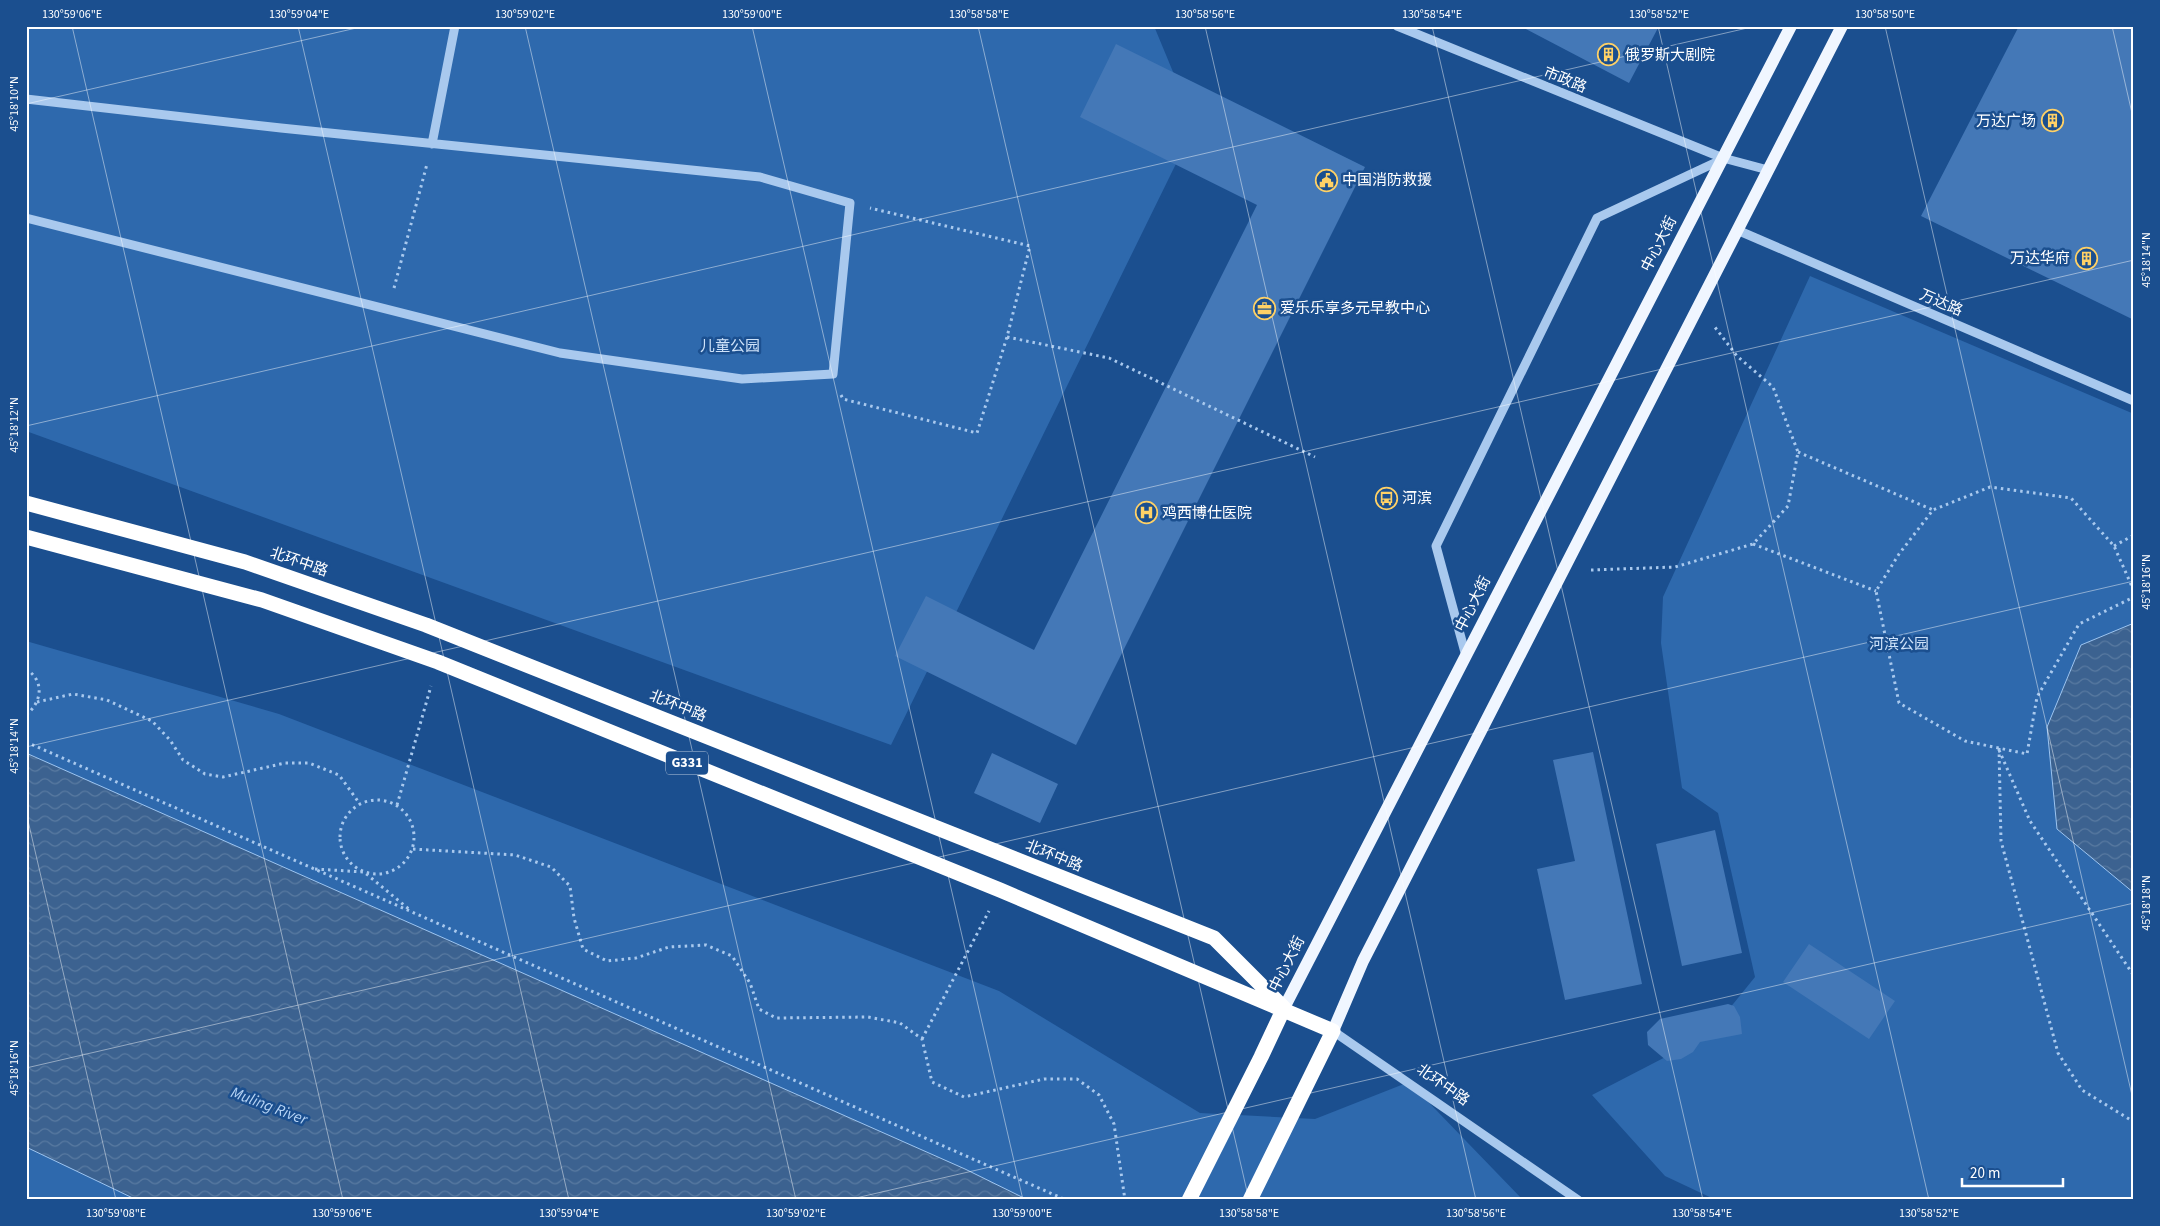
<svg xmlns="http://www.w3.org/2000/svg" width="2160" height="1226" font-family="'Source Sans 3','Noto Sans SC',sans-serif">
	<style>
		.park { fill: #2e69ad }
		.water { fill: url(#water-waves); stroke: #9cc4f0 }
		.building { fill: #4478b7 }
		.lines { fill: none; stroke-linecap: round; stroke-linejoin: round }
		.path { stroke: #a9c9ee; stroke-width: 3; stroke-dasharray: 2.5 4; stroke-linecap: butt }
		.minor { stroke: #a9c9ee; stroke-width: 9 }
		.major { stroke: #f0f6ff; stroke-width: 12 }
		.highway { stroke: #fff; stroke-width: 15 }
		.ticks { fill: none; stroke: #fff; stroke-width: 1; stroke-opacity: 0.45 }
		.labels { text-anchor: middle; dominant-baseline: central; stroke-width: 5; stroke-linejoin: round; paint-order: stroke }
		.shield { fill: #1b4f8f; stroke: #bbcadd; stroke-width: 1 }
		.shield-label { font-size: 14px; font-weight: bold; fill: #fff }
		.poi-label { font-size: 15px; fill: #fff; stroke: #1b4f8f; text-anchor: start }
		.street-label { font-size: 15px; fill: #fff; stroke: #1b4f8f }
		.park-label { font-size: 15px; fill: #cfe3fa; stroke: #1b4f8f }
		.water-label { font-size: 16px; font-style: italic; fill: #b5d3f5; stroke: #1b4f8f }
		.neatline { fill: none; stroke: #fff; stroke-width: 2 }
		.ticks-label { font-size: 12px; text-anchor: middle; fill: #fff }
	</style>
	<defs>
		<pattern id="water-waves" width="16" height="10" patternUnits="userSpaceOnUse" patternTransform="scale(1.25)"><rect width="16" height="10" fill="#3c6290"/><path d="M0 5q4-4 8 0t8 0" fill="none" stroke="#597aa1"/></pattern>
	</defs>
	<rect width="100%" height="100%" fill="#1b4f8f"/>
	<path class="park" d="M26,26h1128l41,99 -304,620 -865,-314z
		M1810,276l324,138v786h-418l-51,-24 -73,-81 116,-60 47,-58 -37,-164 -36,-25 -21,-145 2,-46z
		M26,641l253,73 720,277 201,122 115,6 94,-37 114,118h-1497z"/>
	<path class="water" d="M2134,623v270l-77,-64 -10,-102 34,-82z
		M26,753l939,416 63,31h-891l-111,-53z"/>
	<path class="building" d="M1520,26h139l-30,57z
		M2019,26h115v294l-213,-104z
		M1116,44l249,123 -289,578 -181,-89 31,-60 108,54 223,-445 -177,-88z
		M1593,752l49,232 -77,16 -28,-131 38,-8 -22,-101z
		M992,753l66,31 -18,39 -66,-30z
		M1715,830l27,123 -60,13 -26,-122z
		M1809,944l86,57 -26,38 -86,-57z
		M1728,1004l6,2 6,11 2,17 -42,8 -7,10 -12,7 -14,2 -19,-16 -1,-13 13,-13z"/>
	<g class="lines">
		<path class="path" d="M394,288l33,-124
			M1007,337l102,21 206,99
			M841,395l2,4 134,34 30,-96 23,-91 -160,-38
			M1798,452l135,58
			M1753,544l123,47
			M2114,546l20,-11
			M1591,570l84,-3 78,-23 35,-38 10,-54 -25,-65 -36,-31 -23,-30
			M2134,591l-20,-45 -43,-48 -81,-11 -57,23 -34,44 -23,37 23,112 66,38 62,13 10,-57 42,-73 55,-27
			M26,669c19,12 16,33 0,46
			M37,702l36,-8 34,6 45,21 18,19 13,20 22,14 18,3 62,-14h24l30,12 21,29
			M26,742l1040,458
			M1999,748l2,93 57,212 24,37 52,32
			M1999,750l31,71 104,155
			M340 837a37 37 0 1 1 74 0a37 37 0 1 1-74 0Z
			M397,805l34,-119
			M413,849l102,6 36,12 19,19 4,32 9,31 24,12 29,-3 33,-11 37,-2 26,11 18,27 9,26 17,9 92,-1 32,6 22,16 10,43 32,15 80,-18h33l22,16 15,29 11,76
			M315,869l49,3 46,38
			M922,1039l67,-128"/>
		<path class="minor" d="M1397,26l326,132 45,12
			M26,99l255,29 479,49 90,26 -17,171 -91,5 -182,-26 -534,-135
			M432,144l23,-118
			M1737,230l397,171
			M1466,656l-30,-110 161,-328 126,-59
			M1333,1031l245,169"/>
		<path class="major" d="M1284,1008l507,-982
			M1333,1031l30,-70 479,-935"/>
		<path class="highway" d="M26,503l219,59 181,63 788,313 70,70 -23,49 -72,143
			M26,537l236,63 176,62 562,228 333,141 -83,169"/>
	</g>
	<path class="ticks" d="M72,26l271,1174M298,26l271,1174M525,26l271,1174M752,26l271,1174M978,26l271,1174M1205,26l271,1174M1432,26l271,1174M1658,26l271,1174M1885,26l249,1078M2112,26l22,96M26,104l339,-78M26,426l1730,-400M26,747l2108,-487M26,812l90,388M26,1068l2108,-487M847,1200l1287,-297"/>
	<defs>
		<symbol id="building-ring" viewBox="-11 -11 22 22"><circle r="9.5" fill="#1b4f8f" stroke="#ffd166" stroke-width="1.5"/><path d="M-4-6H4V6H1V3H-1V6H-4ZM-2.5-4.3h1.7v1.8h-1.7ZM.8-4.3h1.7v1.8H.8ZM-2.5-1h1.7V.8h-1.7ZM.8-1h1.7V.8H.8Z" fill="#ffd166"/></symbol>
		<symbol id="civic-ring" viewBox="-11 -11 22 22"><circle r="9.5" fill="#1b4f8f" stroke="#ffd166" stroke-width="1.5"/><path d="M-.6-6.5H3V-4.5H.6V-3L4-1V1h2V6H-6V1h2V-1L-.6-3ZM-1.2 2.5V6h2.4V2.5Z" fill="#ffd166"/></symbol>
		<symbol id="office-ring" viewBox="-11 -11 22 22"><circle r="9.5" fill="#1b4f8f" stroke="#ffd166" stroke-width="1.5"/><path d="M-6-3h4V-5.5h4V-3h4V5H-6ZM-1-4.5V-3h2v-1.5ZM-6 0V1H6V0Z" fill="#ffd166"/></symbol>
		<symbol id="bus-ring" viewBox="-11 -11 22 22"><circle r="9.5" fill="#1b4f8f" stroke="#ffd166" stroke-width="1.5"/><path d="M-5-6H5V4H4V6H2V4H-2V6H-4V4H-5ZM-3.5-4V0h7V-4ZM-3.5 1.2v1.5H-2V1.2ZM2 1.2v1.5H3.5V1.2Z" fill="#ffd166"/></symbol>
		<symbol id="hospital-ring" viewBox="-11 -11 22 22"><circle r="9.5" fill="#1b4f8f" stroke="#ffd166" stroke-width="1.5"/><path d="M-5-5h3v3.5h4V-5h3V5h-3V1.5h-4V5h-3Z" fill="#ffd166"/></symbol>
	</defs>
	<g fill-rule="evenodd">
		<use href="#building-ring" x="1596" y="42" width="25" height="25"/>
		<use href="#building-ring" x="2040" y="108" width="25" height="25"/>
		<use href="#civic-ring" x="1314" y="168" width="25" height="25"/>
		<use href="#building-ring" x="2074" y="246" width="25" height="25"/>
		<use href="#office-ring" x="1252" y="296" width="25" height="25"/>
		<use href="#bus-ring" x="1374" y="486" width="25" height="25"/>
		<use href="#hospital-ring" x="1134" y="500" width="25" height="25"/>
	</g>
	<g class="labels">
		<rect class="shield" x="666" y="751.5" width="42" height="23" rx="4"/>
		<g class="shield-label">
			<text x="687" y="763">G331</text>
		</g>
		<g class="poi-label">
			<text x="1625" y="55">俄罗斯大剧院</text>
			<text x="2036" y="121" text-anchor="end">万达广场</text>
			<text x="1342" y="180">中国消防救援</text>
			<text x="2070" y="258" text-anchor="end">万达华府</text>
			<text x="1280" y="308">爱乐乐享多元早教中心</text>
			<text x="1402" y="498">河滨</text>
			<text x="1162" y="513">鸡西博仕医院</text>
		</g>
		<g class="street-label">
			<text transform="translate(1565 80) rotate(22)">市政路</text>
			<text transform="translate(1659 244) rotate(-63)">中心大街</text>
			<text transform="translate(1941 303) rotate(23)">万达路</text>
			<text transform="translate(299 562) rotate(19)">北环中路</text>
			<text transform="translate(1473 604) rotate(-63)">中心大街</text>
			<text transform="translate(678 706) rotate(22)">北环中路</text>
			<text transform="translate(1054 856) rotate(22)">北环中路</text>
			<text transform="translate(1287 964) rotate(-63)">中心大街</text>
			<text transform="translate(1443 1085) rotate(35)">北环中路</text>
		</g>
		<g class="park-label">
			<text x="730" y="346">儿童公园</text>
			<text x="1899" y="644">河滨公园</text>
		</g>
		<g class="water-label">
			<text transform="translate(269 1106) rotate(21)">Muling River</text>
		</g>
	</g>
	<rect width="2160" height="1226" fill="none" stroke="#1b4f8f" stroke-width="55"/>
	<path d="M1962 1178v8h101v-8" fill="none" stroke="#ffffff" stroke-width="2.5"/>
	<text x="1970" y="1178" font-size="15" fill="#ffffff" stroke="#1b4f8f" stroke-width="4" paint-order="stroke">20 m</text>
	<rect x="28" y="28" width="2104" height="1170" class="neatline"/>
	<g class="ticks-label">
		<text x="72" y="18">130°59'06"E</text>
		<text x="299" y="18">130°59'04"E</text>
		<text x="525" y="18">130°59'02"E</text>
		<text x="752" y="18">130°59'00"E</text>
		<text x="979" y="18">130°58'58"E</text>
		<text x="1205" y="18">130°58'56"E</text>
		<text x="1432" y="18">130°58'54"E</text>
		<text x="1659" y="18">130°58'52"E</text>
		<text x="1885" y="18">130°58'50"E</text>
		<text transform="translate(14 104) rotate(-90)" y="4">45°18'10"N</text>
		<text transform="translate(2146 260) rotate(-90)" y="4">45°18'14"N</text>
		<text transform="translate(14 425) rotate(-90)" y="4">45°18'12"N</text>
		<text transform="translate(2146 582) rotate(-90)" y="4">45°18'16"N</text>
		<text transform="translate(14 746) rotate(-90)" y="4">45°18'14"N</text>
		<text transform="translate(2146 903) rotate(-90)" y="4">45°18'18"N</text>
		<text transform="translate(14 1068) rotate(-90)" y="4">45°18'16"N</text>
		<text x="116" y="1217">130°59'08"E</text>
		<text x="342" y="1217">130°59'06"E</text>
		<text x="569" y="1217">130°59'04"E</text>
		<text x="796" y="1217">130°59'02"E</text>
		<text x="1022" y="1217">130°59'00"E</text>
		<text x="1249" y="1217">130°58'58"E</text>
		<text x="1476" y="1217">130°58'56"E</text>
		<text x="1702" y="1217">130°58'54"E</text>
		<text x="1929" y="1217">130°58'52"E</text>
	</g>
</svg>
